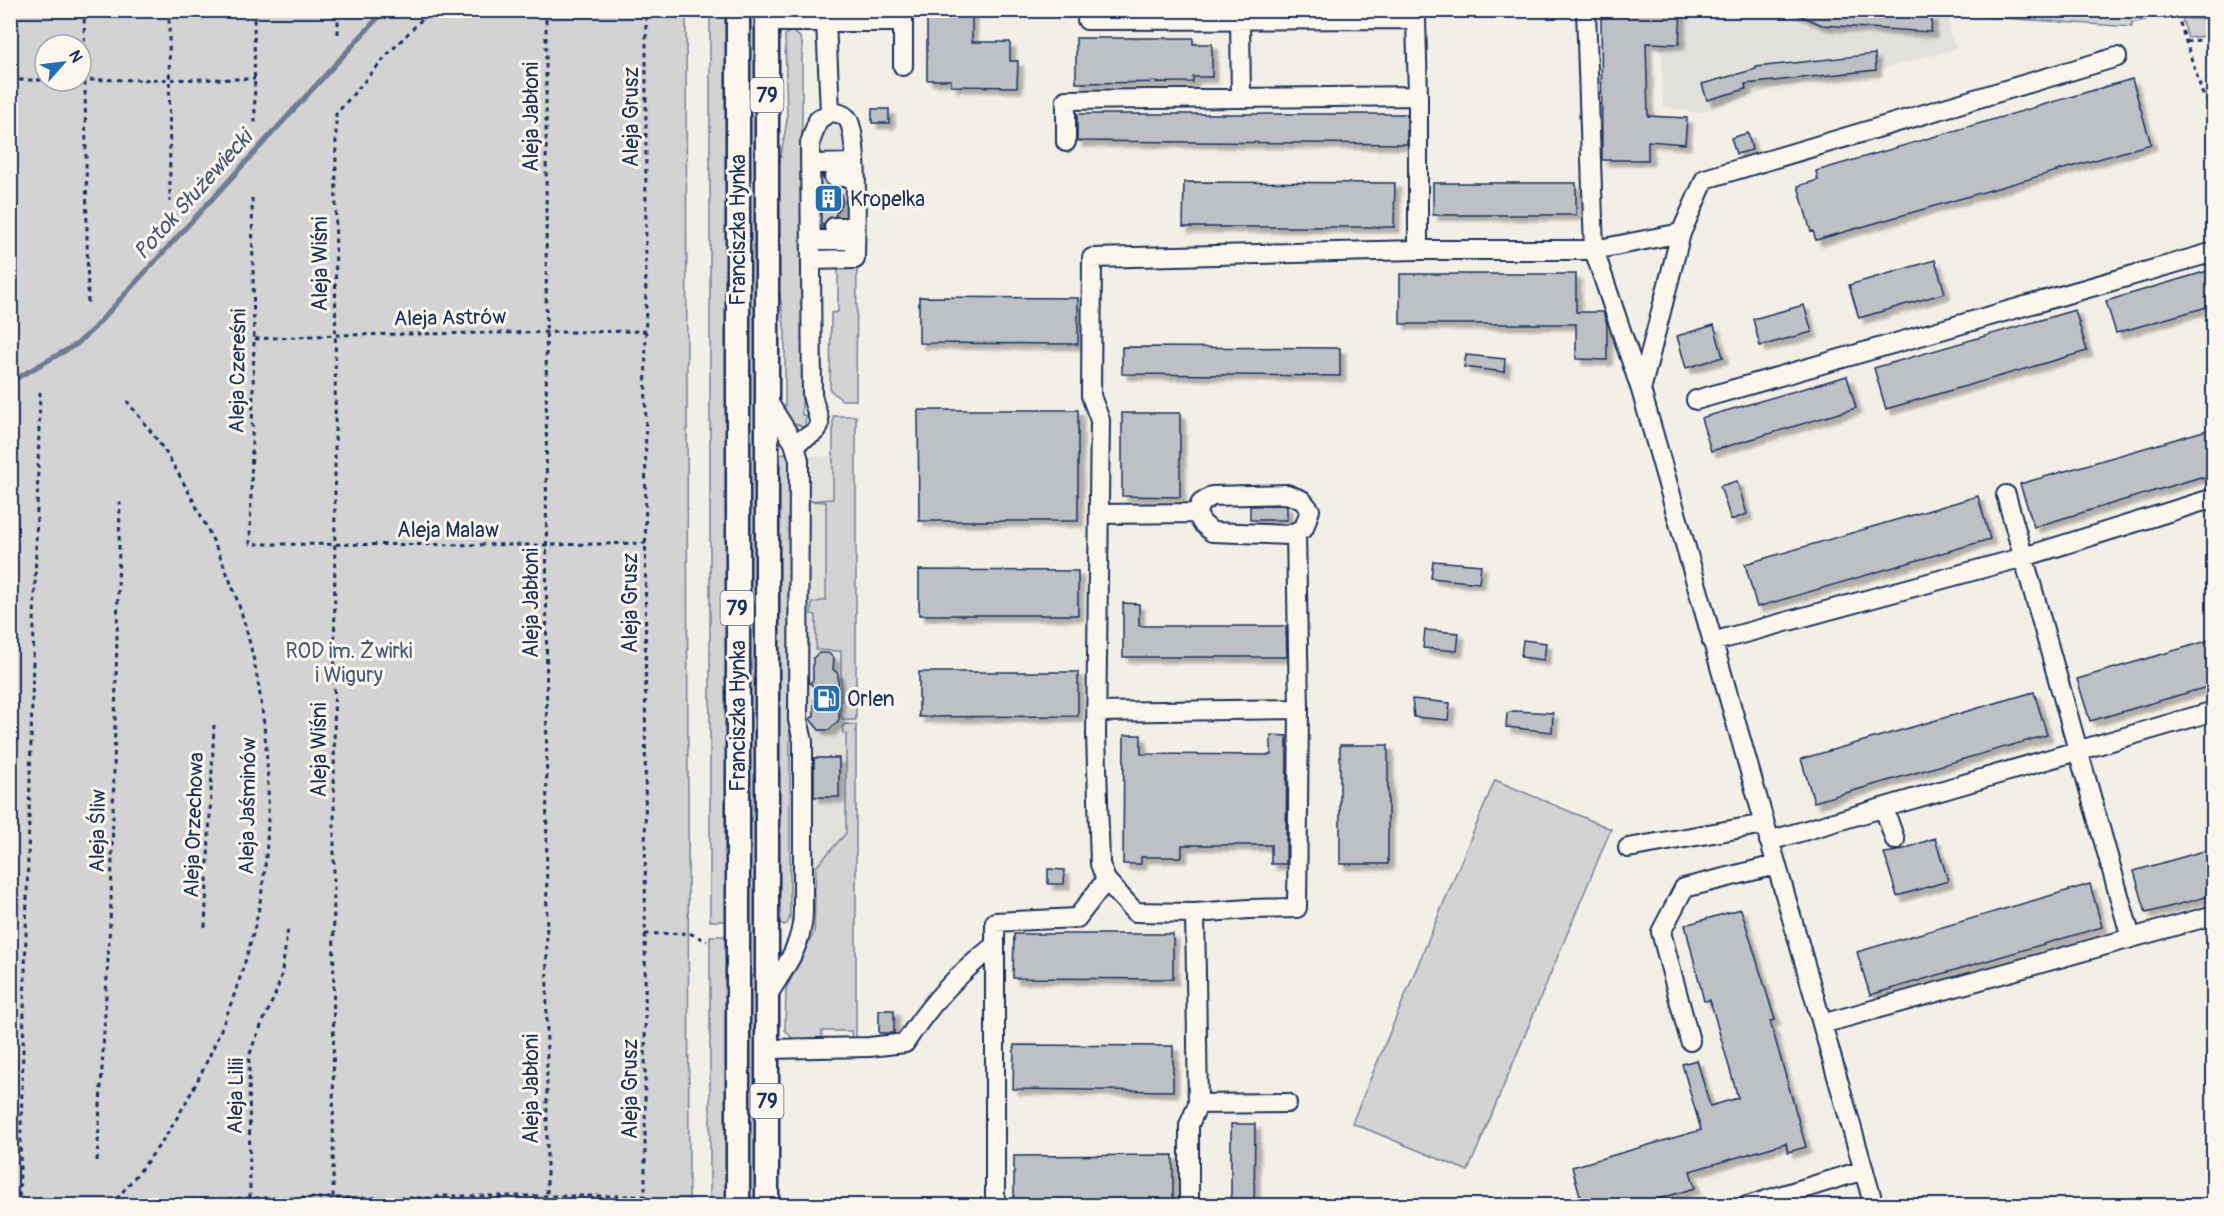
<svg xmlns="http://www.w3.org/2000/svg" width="2224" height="1216" font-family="Pangolin,sans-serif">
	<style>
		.built { fill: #e2e1dc }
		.green { fill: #d2d3d2; stroke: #768198; stroke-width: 1.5; fill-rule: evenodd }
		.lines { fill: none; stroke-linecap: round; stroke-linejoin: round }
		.stream { stroke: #707b93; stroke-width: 5 }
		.building { fill: #bdc0c4; stroke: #1b2f5e; stroke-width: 1.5; filter: url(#shadow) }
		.minor-tunnel { stroke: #c7c9cb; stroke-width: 18; stroke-dasharray: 18 9; stroke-linecap: butt }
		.minor-casing { stroke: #1b2f5e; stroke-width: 22 }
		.major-casing { stroke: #1b2f5e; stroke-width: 27 }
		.path { stroke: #1b2f5e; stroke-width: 3; stroke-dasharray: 4.5 4.5; stroke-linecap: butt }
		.minor { stroke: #fbf7ec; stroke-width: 18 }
		.major { stroke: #fbf7ec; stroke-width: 22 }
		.labels { text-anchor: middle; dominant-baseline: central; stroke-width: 6; stroke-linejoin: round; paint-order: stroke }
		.shield { fill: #fbf7ec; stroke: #5e6b89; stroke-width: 1.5 }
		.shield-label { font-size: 20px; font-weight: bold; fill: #1b2f5e }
		.street-label { font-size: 21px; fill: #1b2f5e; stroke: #fbf7ec }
		.poi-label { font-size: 21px; fill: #1b2f5e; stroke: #fbf7ec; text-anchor: start }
		.park-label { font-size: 21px; fill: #49587b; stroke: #fbf7ec }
		.water-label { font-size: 22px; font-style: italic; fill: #465579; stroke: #fbf7ec }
	</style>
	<defs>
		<filter id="shadow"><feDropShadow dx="5.5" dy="5.5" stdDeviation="1.5" flood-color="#0004"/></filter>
	</defs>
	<rect width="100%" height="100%" fill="#f2efe6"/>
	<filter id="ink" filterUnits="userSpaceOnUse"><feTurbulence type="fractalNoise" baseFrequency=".0167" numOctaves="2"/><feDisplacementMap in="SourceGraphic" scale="12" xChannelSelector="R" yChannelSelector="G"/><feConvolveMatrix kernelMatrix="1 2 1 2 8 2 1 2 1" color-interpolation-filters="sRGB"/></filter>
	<g filter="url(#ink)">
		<path class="built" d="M1883,10l66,4 1,17 6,18 -72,19 -10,4 -87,13 -90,28 -34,-7 -3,-95z
			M858,127l-1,136 -55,2 -1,-136z
			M778,456l78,1v464l-78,1z"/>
		<path class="green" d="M10,11h676l3,1194h-678zM45,45h36v36h-36z
			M710,11h16l1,910h-17z
			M749,11h9l-1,1195 -8,-1z
			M1944,11l141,-1 59,5 2,5 -15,3 1,4 -188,-13z
			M2182,18l31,2v15l-25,3z
			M791,31l8,5 3,7v372h4l-1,13 -16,-7 -4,-12v-76l-8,-61 2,-1v-104l8,-47 -2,-85z
			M857,263l-1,137h-14l-12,-10 1,-77 7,-1v-48z
			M833,416h23v304h-11l-4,-3v-66l-25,-1v-35l-5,-1 1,-11 14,-3v-98l-17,-1 24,-2z
			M785,453l5,3v461l-3,7 -3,1 -6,-3v-466z
			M845,724l11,1v316h-4l-1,-10h-29v11l-27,-1 -10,-11 1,-41 28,-57 2,-65 30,-34v-99l-3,-1 -1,-6z
			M1495,780l116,49 -143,342 -116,-48z
			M710,936h17v269h-17z"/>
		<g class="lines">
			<path class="stream" d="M10,382l67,-38 17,-16 291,-318"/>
		</g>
		<path class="building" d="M927,10h45v32h38v19h8l-1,26 -66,-1v-6h-24z
			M1601,10h80l-2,34 -33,-1 2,73 39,2 -2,26 -37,-3v19h-46z
			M1788,10h60l84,6 -1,16 -109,-7z
			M1076,38h117v6h19v33h-19v5l-117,1z
			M1875,54l1,16 -131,14 1,5 -39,11 -5,-16 54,-15v-2z
			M2132,79l19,65 -335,96 -3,-9 -2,1 -13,-46 20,-6 -2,-9z
			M872,109h17v14h-17z
			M1077,114h330v30l-330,-3z
			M1748,133l4,17 -16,4 -5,-16z
			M822,175h1l2,8 9,5v6h8v9l-7,13 -6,1 -4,4 -2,8z
			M1184,182l211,1 -1,44h-211z
			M1433,183h143v32h-143z
			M1935,260l10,33 -86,25 -10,-33z
			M2211,270l3,8v27l-98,28 -10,-32z
			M1400,274h176v38h27l4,12v36l-31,-1v-35h-176z
			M919,297l159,1v46l-159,-1z
			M1804,305l8,27 -52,14 -7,-27z
			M2075,310l12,41 -201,58 -12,-41z
			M1714,325l9,32 -37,11 -9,-32z
			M1122,347l218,1v28l-218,-2z
			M1466,355l39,4 -1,13 -40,-5z
			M1847,376l9,32 -145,43 -10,-33z
			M918,410h160v111h-159z
			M1122,413h58v84l-58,-1z
			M2214,428v48l-12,3 -1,-2 -167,50 -14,-43z
			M1737,481l10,33 -16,6 -11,-34z
			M1978,496l12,43 -233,68 -12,-43z
			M1285,505l2,1v14h-37v-14z
			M1433,561l48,4 -2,18 -48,-5z
			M919,570l159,1v44h-159z
			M1123,603l16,1v22h147l1,31h-164z
			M1425,630l34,3 -2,18 -34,-3z
			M2214,639v46l-124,36 -13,-42z
			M1523,640l23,3 -2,17 -23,-3z
			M819,653h9l6,5 -1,11 5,5 1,46 -10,10h-10l-9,-11 4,-3v-29l-4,-4 3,-3v-22z
			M919,672h159v44l-159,1z
			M2034,692l13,43 -233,67 -13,-43z
			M1412,699l38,4 -2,17 -34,-3z
			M1513,711l40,2 -1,19 -46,-5 1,-14z
			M1124,735h17v19l130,1v-20l16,1 -1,128h-15v-19h-89v12h-41v7h-18z
			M1340,745h48v119h-48z
			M814,758h25v39h-25z
			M1935,838l13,43 -51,15 -13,-43 14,-2z
			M2214,848v47l-68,18 -12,-42z
			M1048,869l16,1v14h-16z
			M2090,884l12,43 -232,68 -13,-43z
			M1741,909l34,111 -5,1 36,126 -18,5 -2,-9 -96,28 5,17 -60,18h-52l-11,-39 129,-37 -19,-66 15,-4 13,46 28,-8 -28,-98 -6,1 -19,-76z
			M1014,934h159v45l-160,-1z
			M879,1010h15v23h-15z
			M1014,1045l159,1v45l-160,-2z
			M1231,1124h24l-1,79 -23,-1z
			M1173,1155v45l-159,1v-45z"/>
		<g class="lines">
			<path class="minor-tunnel" d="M816,188l18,1
				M816,215h18"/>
			<defs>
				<path id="minor" d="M1586,10l8,240 47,140 233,816
					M1087,20l329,-1 2,77v154
					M1240,20l1,77
					M767,22h136v-12
					M903,22v44
					M1066,142v-42l352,-4
					M811,164l44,-1
					M834,177h21
					M834,227h21
					M811,240h44
					M811,260l44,-1c0,-26 5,-125 -8,-141 -5,-5 -11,-5 -17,-6l-4,-90
					M1641,390l40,-157
					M767,400l27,43 5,17 -1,260 5,21v171c0,33 -19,57 -36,84
					M1696,400l518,-148
					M794,443c36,-16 25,-17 18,-48l-2,-252 8,-23 12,-8
					M1287,494l15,6 8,10 -6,18 -15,7 -77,-3 -10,-9 -6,-10 5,-10 11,-7z
					M2006,495l125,443
					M1099,514l97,-1
					M1296,532l3,177
					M1712,642l312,-85 190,-59
					M1097,712l202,-3 -2,199 -48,1 -54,4
					M1884,808l11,32
					M1769,841l445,-130
					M1628,848l137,-24
					M1822,1024l392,-109
					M1690,1041l-29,-109 23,-44 92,-23
					M767,1049l102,-2 36,-4c27,-42 51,-67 90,-98
					M1198,1104l89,-1
					M995,1206v-284l82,-4 29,-38
					M1189,1206v-81l9,-21 -3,-191 -60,-1 -29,-32 -6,-16 -4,-129 4,-315 -9,-24 1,-138 326,-8h176l87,-17 24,-54 412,-122
					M1747,1206l117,-36"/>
				<path id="major" d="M738,10v1196
					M767,10v1196"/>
			</defs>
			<use href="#minor" class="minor-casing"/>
			<use href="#major" class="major-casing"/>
			<path class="path" d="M84,10l4,297
				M169,10l1,192
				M254,10l1,114
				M546,10l1,1185
				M2110,10l104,7
				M2177,14l27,84 10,7
				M338,34v-24
				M2186,42l28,-4
				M10,80h35
				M81,80l174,-1
				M252,198l2,141 -4,205 296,1 100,-2
				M255,339l80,-4 311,-4
				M205,927l9,-202
				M645,934l44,-1 18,8
				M97,1161l14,-258 9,-401
				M250,1198l-1,-140c7,-28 25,-53 32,-82 3,-15 4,-31 7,-47
				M165,1201l85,-3h184l6,-2h205l1,-1186
				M19,1206l21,-814
				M111,1206c21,-26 44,-52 61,-80 37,-60 64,-127 82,-196 25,-97 16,-241 -19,-336 -17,-47 -41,-95 -67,-138 -12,-19 -27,-37 -41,-55
				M333,1206l3,-1092 52,-60 43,-44"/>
			<use href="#minor" class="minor"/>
			<use href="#major" class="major"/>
		</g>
	</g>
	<defs>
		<symbol id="building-square" viewBox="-11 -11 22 22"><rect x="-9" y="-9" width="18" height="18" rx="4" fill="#1f6fb2" stroke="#fbf7ec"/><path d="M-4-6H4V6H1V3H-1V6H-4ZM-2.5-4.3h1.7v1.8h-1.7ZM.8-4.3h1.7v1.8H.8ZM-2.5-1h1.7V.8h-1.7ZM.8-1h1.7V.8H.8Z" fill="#fff"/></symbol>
		<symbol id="fuel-square" viewBox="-11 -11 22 22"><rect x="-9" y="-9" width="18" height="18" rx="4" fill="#1f6fb2" stroke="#fbf7ec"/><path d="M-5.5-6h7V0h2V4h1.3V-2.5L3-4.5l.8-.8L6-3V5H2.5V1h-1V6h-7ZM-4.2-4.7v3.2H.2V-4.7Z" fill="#fff"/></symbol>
	</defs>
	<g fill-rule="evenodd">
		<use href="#building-square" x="812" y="182" width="33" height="33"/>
		<use href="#fuel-square" x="810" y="682" width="33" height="33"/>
	</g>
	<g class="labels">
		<g class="shield">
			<rect x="750.5" y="78" width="33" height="34" rx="4.5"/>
			<rect x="720.5" y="591" width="33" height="34" rx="4.5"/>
			<rect x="750.5" y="1084" width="33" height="34" rx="4.5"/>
		</g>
		<g class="shield-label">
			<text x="767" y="95">79</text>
			<text x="737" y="608">79</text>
			<text x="767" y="1101">79</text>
		</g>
		<g class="street-label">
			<text transform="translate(531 117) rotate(-90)">Aleja Jabłoni</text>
			<text transform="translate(631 117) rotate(-90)">Aleja Grusz</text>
			<text transform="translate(738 230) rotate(-90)">Franciszka Hynka</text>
			<text transform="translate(320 264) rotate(-90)">Aleja Wiśni</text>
			<text transform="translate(450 318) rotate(-1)">Aleja Astrów</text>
			<text transform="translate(238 371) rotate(-89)">Aleja Czereśni</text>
			<text x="448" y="530">Aleja Malaw</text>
			<text transform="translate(531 603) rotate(-90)">Aleja Jabłoni</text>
			<text transform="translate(630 603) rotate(-90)">Aleja Grusz</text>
			<text transform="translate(738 716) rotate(-90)">Franciszka Hynka</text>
			<text transform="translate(319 750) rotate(-90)">Aleja Wiśni</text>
			<text transform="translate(248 806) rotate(-89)">Aleja Jaśminów</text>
			<text transform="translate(194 825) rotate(-88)">Aleja Orzechowa</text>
			<text transform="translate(98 831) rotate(-89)">Aleja Śliw</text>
			<text transform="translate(531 1089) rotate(-90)">Aleja Jabłoni</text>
			<text transform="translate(630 1089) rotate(-90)">Aleja Grusz</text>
			<text transform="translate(236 1096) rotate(-89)">Aleja Lilii</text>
		</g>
		<g class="poi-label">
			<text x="850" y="199">Kropelka</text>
			<text x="847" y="699">Orlen</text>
		</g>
		<g class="park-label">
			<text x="349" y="651">ROD im. Żwirki<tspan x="349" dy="24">i Wigury</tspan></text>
		</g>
		<g class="water-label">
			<text transform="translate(193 195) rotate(-48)">Potok Służewiecki</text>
		</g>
	</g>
	<rect width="2224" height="1216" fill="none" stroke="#fbf7ec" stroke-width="36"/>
	<rect x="18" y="18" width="2188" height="1180" fill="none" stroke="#1b2f5e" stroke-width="2" filter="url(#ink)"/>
	<g transform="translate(63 63) rotate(62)"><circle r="28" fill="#fbf7ec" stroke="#a1a7b3" stroke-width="1.5"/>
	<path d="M0-4.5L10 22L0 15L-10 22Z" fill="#1f6fb2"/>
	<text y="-9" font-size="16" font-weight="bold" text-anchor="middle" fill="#1b2f5e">N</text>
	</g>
</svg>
